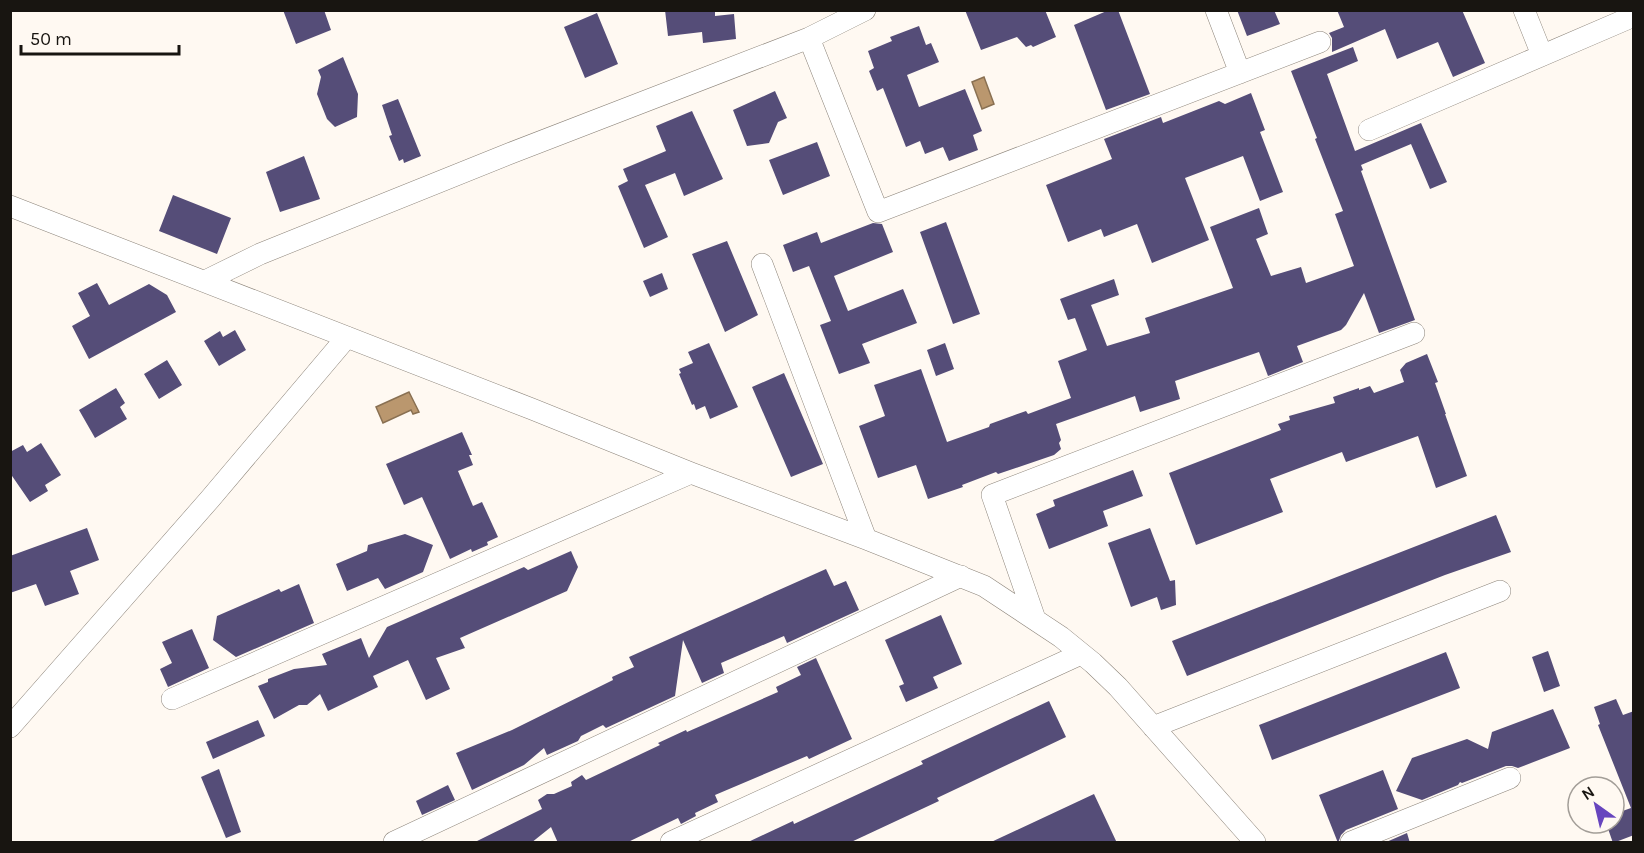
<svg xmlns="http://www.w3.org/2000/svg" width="1644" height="853" font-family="Karla,sans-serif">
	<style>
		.water { fill: #ba976e; stroke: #897052; stroke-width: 1.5 }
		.building { fill: #554d78 }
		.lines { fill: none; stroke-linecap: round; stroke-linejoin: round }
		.minor-casing { stroke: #8d857b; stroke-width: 22 }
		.minor { stroke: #fff; stroke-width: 21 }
	</style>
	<rect width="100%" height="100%" fill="#fff9f2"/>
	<path class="water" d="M984,77l10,27 -12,5 -10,-27z
		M409,392l10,20 -6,2 -2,-4 -28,13 -7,-16z"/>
	<path class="building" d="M283,10h41l7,20 -35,14z
		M665,10h50v6l19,-2 2,25 -33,4 -1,-11 -34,4z
		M965,10h80l11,27 -23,10 -2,-2 -5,2 -9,-10 -36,13z
		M1109,10h9l32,84 -44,16 -32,-85z
		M1237,10h37l6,14 -33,12z
		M1337,10h125l23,53 -32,14 -15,-35 -41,17 -12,-30 -53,23v-14l-3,-5 15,-6z
		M597,13l21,51 -33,14 -21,-51z
		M919,26l7,19 5,-2 8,19 -32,13 12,32 46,-18 17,42 -9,4 5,15 -29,11 -6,-14 -18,7 -5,-13 -14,6 -23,-59 -6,3 -8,-20 5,-3 -6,-17 24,-10 -2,-4z
		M1353,47l5,14 -31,13 28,77 66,-28 26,59 -17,7 -19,-45 -50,21 2,5 -2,1 54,149 -36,13 -15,-40 -18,32 -5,5 -44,16 6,16 -35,14 -9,-24 -84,29 5,18 -40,13 -5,-16 -79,28 5,16 -2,3 2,6 -7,6 -56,19 -2,-2 -34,13 1,2 -35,12 -12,-34 -38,13 -19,-52 26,-10 -11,-31 47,-16 26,73 42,-15 1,-3 22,-8 14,-5 2,3 43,-16 -13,-37 29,-11 -12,-32 -7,2 -8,-21 54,-20 5,16 -28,10 16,41 43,-13 -5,-15 88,-30 -23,-61 49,-19 9,26 -12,5 15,37 30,-9 5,16 48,-17 -19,-52 8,-3 -28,-72 2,-1 -26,-67z
		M343,57l15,37 -1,23 -22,10 -8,-8 -10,-25 4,-17 -3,-7z
		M775,91l12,27 -9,4 -9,21 -22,3 -14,-36z
		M1251,93l14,37 -5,2 23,60 -23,9 -17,-45 -58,22 24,62 -57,23 -15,-39 -33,13 -3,-8 -33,13 -22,-57 66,-26 -8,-20 57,-22 2,6 56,-22 6,3z
		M398,99l23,57 -17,7 -1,-4 -4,2 -10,-25 3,-1 -10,-30z
		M692,111l31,68 -39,17 -9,-23 -30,12 23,52 -24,11 -26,-62 10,-5 -5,-12 43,-18 -10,-25z
		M817,142l13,34 -47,19 -14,-35z
		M304,156l16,43 -40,13 -14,-40z
		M173,195l58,23 -14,36 -58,-23z
		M946,222l34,92 -27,10 -33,-92z
		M873,223l9,1 11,28 -59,24 14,35 55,-22 14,34 -55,21 8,19 -31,11 -19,-49 11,-4 -22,-55 -16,6 -10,-27 34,-13 4,11z
		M727,241l31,74 -33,17 -33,-78z
		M662,273l6,16 -18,8 -7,-16z
		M97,283l12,22 40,-21 18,11 9,17 -87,47 -17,-33 18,-10 -12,-23z
		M235,330l11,20 -27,16 -15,-25 16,-10 3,6z
		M709,343l29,64 -28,12 -5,-13 -9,4 -2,-6 -2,1 -13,-31 2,-1 -2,-4 14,-6 -5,-11z
		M945,343l9,26 -18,7 -9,-26z
		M1427,354l11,28 -3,1 11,31h-1l22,62 -31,12 -18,-52 -72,26 -4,-10 -72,27 13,33 -87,33 -27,-72 112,-43 -3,-6 12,-4 -1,-4 46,-13 -2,-6 26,-9v2l11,-4 4,7 30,-11 -4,-12 6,-7z
		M167,360l15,25 -23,14 -15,-25z
		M784,373l39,91 -32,13 -39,-90z
		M116,388l9,15 -5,4 7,12 -32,19 -16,-28z
		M462,432l10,23h-3l4,10 -15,6 15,35 9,-4 16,35 -11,5 1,3 -16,7 -1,-3 -21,10 -28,-62 -18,8 -18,-41z
		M41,443l20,32 -16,10 3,6 -18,11 -20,-29v-21l13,-7 4,7z
		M1133,470l10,26 -40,15 5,15 -59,23 -13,-35 19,-8 -2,-6z
		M1496,515l15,37 -66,23 -258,101 -15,-35z
		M87,528l12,32 -29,11 9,23 -34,12 -9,-22 -26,9v-37z
		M1150,528l20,53 5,-1 1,25 -15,5 -4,-13 -26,10 -23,-64z
		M405,534l28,11 -10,27 -38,17 -7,-11 -31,13 -11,-27 31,-13 1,-6z
		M571,551l7,16 -11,24 -107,47 5,10 -29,10 14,31 -24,11 -18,-40 -35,16 5,11 -50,24 -8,-17 -13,11h-8l-25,14 -16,-33 10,-4v-3l26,-10 33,-4 -5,-11 39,-16 8,20 18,-31 137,-60 4,3z
		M826,569l8,17 12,-5 13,29 -72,33 -3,-7 -63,27 3,10 -22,10 -19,-43 -8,56 -69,32 -3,-3 -22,11 -3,5 -31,14 -3,-7 -20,17 -52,25 -16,-37 56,-23 101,-50 -1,-3 22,-10 -5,-10z
		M299,584l15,39 -78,34 -23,-17 4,-24 62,-27 2,3z
		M941,615l21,49 -29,13 5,11 -32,14 -7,-16 5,-2 -19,-44z
		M192,629l17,39 -41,19 -8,-18 12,-6 -10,-21z
		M1548,651l12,35 -16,6 -12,-35z
		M1446,652l14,36 -188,72 -13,-35z
		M816,658l36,81 -43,20 -2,-3 -92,39 3,7 -23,11 1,3 -15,8 -3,-6 -52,25h-68l-7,-16 -20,16h-58l69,-34 -4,-9 9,-6h7l18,-8 -1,-4 11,-7 4,5 74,-35 -2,-2 28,-13 1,2 91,-40 -2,-5 25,-12 -4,-8z
		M1616,699l7,16 11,-4v124l-21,8 -7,-20h8v-9l17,-6 -33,-83 2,-1 -6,-17z
		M1049,701l17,36 -129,61 2,3 -90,42h-103l47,-22 1,3 129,-60 -2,-3z
		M1553,709l17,39 -52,20 -6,-2h-6l-44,17 -2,-1 -2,3 -36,15 -26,-9 16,-33 55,-19 21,10 4,-17z
		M258,720l7,16 -52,23 -7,-17z
		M219,769l22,63 -15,6 -25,-61z
		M1383,770l15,39 -52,21 -5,5 -3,8 -19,-48z
		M448,785l7,15 -33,15 -6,-14z
		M1094,794l23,49h-128z
		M1407,833l3,10h-26z"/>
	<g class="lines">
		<defs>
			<path id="minor" d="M1216,10l24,63
				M1524,10l18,45
				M809,38l69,174 442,-170
				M1369,130l265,-114
				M10,206l522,203 159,64 175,66 118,47 77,51 32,26 25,24 137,155
				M762,264l104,275
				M205,281l55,-27 251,-101 298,-115 56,-28
				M1035,619l-43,-124 422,-162
				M172,699l519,-226
				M10,727l200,-228 137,-162
				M1153,727l347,-136
				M394,842l567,-266
				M671,842l410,-188
				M1351,842l159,-64"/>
		</defs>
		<use href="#minor" class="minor-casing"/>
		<use href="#minor" class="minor"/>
	</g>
	<rect width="1644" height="853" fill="none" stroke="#181511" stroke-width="24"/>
	<g transform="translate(1596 805) rotate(326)"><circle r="28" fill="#fff9f2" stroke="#a39e98" stroke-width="1.5"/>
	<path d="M0-4.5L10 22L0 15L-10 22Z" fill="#6745be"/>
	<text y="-9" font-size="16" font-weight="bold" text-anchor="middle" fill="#181511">N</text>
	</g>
	<path d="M21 45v9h158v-9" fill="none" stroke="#181511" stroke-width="3"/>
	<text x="30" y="45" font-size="18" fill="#181511" stroke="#fff9f2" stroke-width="4.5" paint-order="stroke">50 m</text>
</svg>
